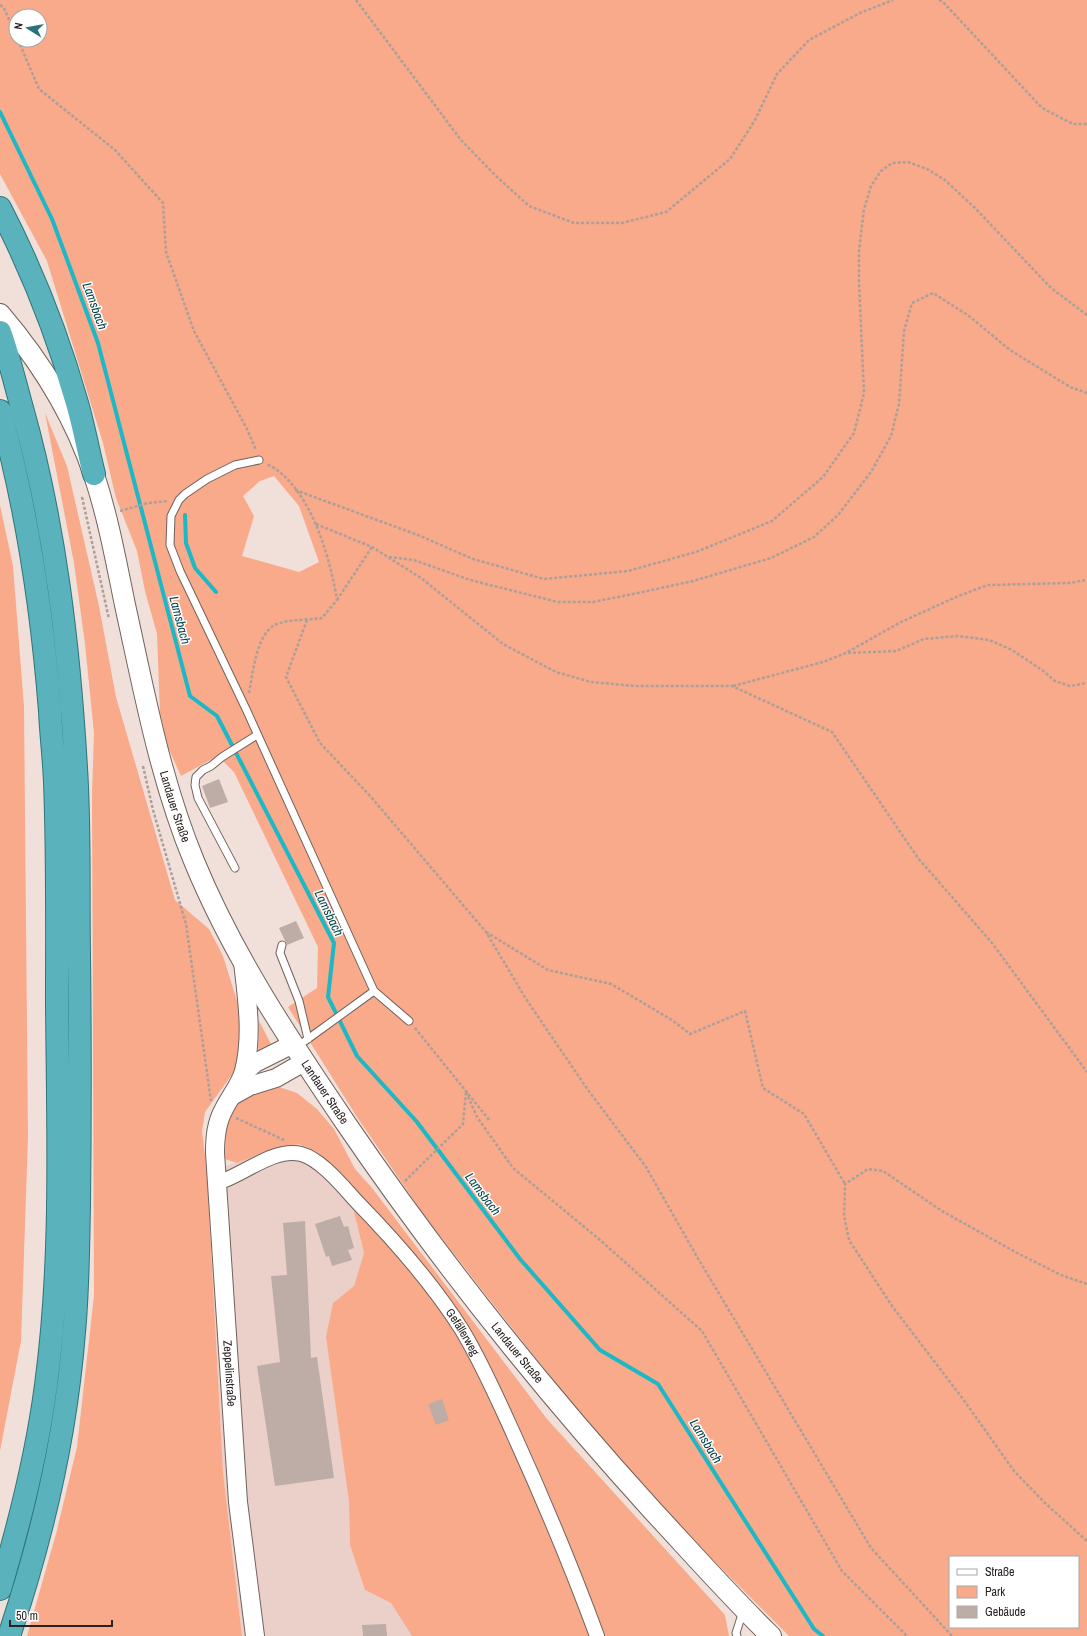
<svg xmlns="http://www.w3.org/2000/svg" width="1087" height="1636" font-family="'Archivo Narrow',sans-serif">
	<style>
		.built { fill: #ead0c8 }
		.green { fill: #f8aa8b; fill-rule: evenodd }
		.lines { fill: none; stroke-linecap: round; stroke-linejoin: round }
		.stream { stroke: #1db8c5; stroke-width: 4 }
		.building { fill: #beada7 }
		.service-casing { stroke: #71625c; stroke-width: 9 }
		.minor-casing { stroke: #71625c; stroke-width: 16 }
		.tertiary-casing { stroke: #71625c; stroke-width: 20 }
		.secondary-casing { stroke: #71625c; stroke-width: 22 }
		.trunk-casing { stroke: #2e747a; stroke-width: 24 }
		.path { stroke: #ac9f9a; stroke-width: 2.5; stroke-dasharray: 3 2; stroke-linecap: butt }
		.service { stroke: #fff; stroke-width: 7 }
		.minor { stroke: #fff; stroke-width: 14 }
		.tertiary { stroke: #fff; stroke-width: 18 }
		.secondary { stroke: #fff; stroke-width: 20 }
		.trunk { stroke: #5ab3bc; stroke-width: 22 }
		.labels { text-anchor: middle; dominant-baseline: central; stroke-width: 3; stroke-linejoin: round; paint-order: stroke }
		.street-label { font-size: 12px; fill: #282220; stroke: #fff }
		.water-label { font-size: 13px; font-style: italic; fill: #05454b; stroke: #fff }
	</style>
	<rect width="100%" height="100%" fill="#f1dfd9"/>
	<path class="built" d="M299,1144l18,8 30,31 17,70 -10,33 -21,17 16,198 1,44 15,45 26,13 21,33h-170l-19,-164 -16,-299 59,-22z"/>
	<path class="green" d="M0,0h1087v1636h-298l-85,-85 -111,-121 -108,-136 -61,-79 -67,-98 -69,-110 29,-19 1,-41 -84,-175 -16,-16 -37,20 -13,-29 -8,-34 -3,-79 -12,-43 -8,-40 -21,-53 -13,-55 -56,-182 -47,-87zM16,16h24v24h-24zM274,476l25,30 20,56 -20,10 -57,-16 12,-40 -11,-20 17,-15zM950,1557h128v70h-128z
		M45,413l22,53 32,140 17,91 59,203 34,29 14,27 15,48 4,30 -4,32 -33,46 -3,19 5,42 16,299 19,164h-215l29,-102 21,-87 17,-151 -2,-502 2,-61 -9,-89 -11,-81z
		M0,505l13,61 11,141 4,429 -7,205 -21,110z
		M259,1021l13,25 -14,8z
		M279,1087l18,6 20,16 17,20 21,40 17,19 175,231 178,196 4,21h-317l-21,-33 -26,-13 -15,-45 -1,-44 -23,-164 7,-34 21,-17 10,-33 -17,-70 -30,-31 -18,-8 -33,7 -29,12 -12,-4 1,-32 6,-16 5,-8 25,-15z"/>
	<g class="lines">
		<path class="stream" d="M0,112l52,107 46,124 92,353 27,20 117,227 -6,54 29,59 60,66 103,137 80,91 58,34 156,245 9,7
			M185,515l1,28 9,25 21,24"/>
	</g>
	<path class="building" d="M219,779l9,23 -18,6 -8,-22z
		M296,921l8,17 -17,7 -8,-17z
		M340,1216l4,11 4,-1 6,22 -6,2 4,10 -20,6 -3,-10 -3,1 -11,-33z
		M305,1221l6,137 6,-1 17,121 -59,8 -18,-120 23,-4 -9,-86 16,-1 -4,-52z
		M442,1399l7,21 -13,5 -8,-21z
		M386,1624l1,12h-24l-1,-11z"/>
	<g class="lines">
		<defs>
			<path id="service" d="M259,460l-24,5 -28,14 -22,15 -6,6 -8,16 -1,29 10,26 66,138 128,282 35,30
				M235,868l-37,-70 -3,-13 1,-8 7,-7 8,-4 11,-9 35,-22
				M282,945l-2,8 19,48 9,38
				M305,1041l69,-50
				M737,1636l-1,-3 7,-22"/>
			<g id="minor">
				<path id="s1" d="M217,1183c25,-7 57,-36 84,-29 20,5 43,34 57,49 38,39 75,81 104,127 20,33 36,70 52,105 30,66 58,133 83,201"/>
			</g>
			<g id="tertiary">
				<path id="s2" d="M243,962c4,36 10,74 1,109 -4,14 -14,26 -20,38 -8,14 -9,29 -9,44l23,349 17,134"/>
				<path d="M244,1073l11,-10 38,-19"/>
				<path d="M232,1096l18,-10 26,-8 28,-16"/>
			</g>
			<g id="secondary">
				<path id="s3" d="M0,314c41,48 74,101 94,161 14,42 22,86 31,130 19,86 35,174 69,256 39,95 96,180 153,264 93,136 195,264 306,386 39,42 77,85 118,125"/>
			</g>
			<path id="trunk" d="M0,208c32,62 58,128 77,195 7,24 11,48 17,71
				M0,332c9,25 15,51 22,76 33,117 47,239 54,360 4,62 2,124 3,186 1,84 1,168 0,252 -1,42 -1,84 -5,126 -8,103 -32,206 -65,304
				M0,411c27,98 42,198 50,300 1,23 4,47 5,71 3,74 2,148 2,221 1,127 6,256 -11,382 -9,69 -26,137 -46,204"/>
		</defs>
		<use href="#service" class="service-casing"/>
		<use href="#minor" class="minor-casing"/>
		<use href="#tertiary" class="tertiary-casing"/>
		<use href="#secondary" class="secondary-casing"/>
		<use href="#trunk" class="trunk-casing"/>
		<path class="path" d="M356,0l105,140 34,35 34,31 45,17h48l44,-11 64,-53 25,-39 22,-46 32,-34 51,-27 33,-13
			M939,0l4,2 99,106 31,16h14
			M0,5l4,3 12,28
			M18,40l21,49 76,61 48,53 3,49 28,79 53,98 9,21
			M295,490l123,45 55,24 71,20 84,-8 68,-19 76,-31 51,-44 31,-44 10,-40 -5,-111v-31l5,-42 7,-23 10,-15 11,-8 16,-1 19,7 18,11 31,29 75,79 36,27
			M82,497l27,122
			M120,511l28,-8 20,-2
			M316,524l56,23 49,31 82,66 53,28 35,10 44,4h97l100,46 86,126 74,85 95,129
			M389,557l25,3 56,20 88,22h35l45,-9 55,-12 78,-23 43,-21 24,-22 33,-43 20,-36 8,-32 5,-73 8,-28 21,-10 36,23 41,34 60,37 17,6
			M337,600l35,-53
			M307,620l-21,57 34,66 51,54 115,135 40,67 62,91 58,77 50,88 175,293 81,88
			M848,653l48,-2 28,-12 34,-3 31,4 23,10 30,20 13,11 15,5 17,-3
			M733,686l90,-24 23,-9 53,-30 57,-26 32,-12 81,-2 18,-3
			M249,693c4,-19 7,-61 28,-69 14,-5 31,-4 45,-6l15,-18c-7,-43 -27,-115 -70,-136
			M143,766l10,44 33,114 25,177
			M486,932l62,38 63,14 61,36 18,14 55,-23 18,77 41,26 41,70
			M415,1028l75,93
			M466,1092l11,25 36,51 87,72 102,91 140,240 65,65
			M236,1118l48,22
			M405,1181l58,-57 3,-32
			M1087,1284l-26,-9 -42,-21 -77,-43 -59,-40 -15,-2 -23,15 -1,32 5,24 43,66 71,93 51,72 31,32 42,38"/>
		<use href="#service" class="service"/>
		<use href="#minor" class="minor"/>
		<use href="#tertiary" class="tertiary"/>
		<use href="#secondary" class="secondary"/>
		<use href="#trunk" class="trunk"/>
	</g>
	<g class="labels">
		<g class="street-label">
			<text stroke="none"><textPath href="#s3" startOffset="529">Landauer Straße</textPath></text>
			<text stroke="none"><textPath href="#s3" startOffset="853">Landauer Straße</textPath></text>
			<text stroke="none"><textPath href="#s1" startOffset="333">Gefällerweg</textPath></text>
			<text stroke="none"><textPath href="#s3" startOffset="1177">Landauer Straße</textPath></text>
			<text stroke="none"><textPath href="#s2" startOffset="419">Zeppelinstraße</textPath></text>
		</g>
		<g class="water-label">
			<text transform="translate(95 306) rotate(70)">Lamsbach</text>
			<text transform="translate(180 620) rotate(75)">Lamsbach</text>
			<text transform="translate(329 913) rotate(64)">Lamsbach</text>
			<text transform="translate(483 1194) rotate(53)">Lamsbach</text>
			<text transform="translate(706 1441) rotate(58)">Lamsbach</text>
		</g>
	</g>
	<rect x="949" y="1556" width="130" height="72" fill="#ffffff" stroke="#a9a7a6"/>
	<rect x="957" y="1569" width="20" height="6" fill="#ffffff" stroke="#a9a7a6"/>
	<text x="985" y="1576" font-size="12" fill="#282220">Straße</text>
	<rect x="957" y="1586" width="20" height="12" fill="#f8aa8b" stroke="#a9a7a6"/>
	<text x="985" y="1596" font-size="12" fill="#282220">Park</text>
	<rect x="957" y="1606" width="20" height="12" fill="#beada7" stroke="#a9a7a6"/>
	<text x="985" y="1616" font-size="12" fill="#282220">Gebäude</text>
	<g transform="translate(28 28) rotate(281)"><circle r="19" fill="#ffffff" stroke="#a9a7a6"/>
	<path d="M0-3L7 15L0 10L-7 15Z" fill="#297279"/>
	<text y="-6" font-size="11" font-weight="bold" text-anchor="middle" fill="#282220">N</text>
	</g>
	<path d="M10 1620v6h102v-6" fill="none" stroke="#282220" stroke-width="2"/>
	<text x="16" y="1620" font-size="12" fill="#282220" stroke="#ffffff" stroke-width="3" paint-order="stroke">50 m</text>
</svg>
